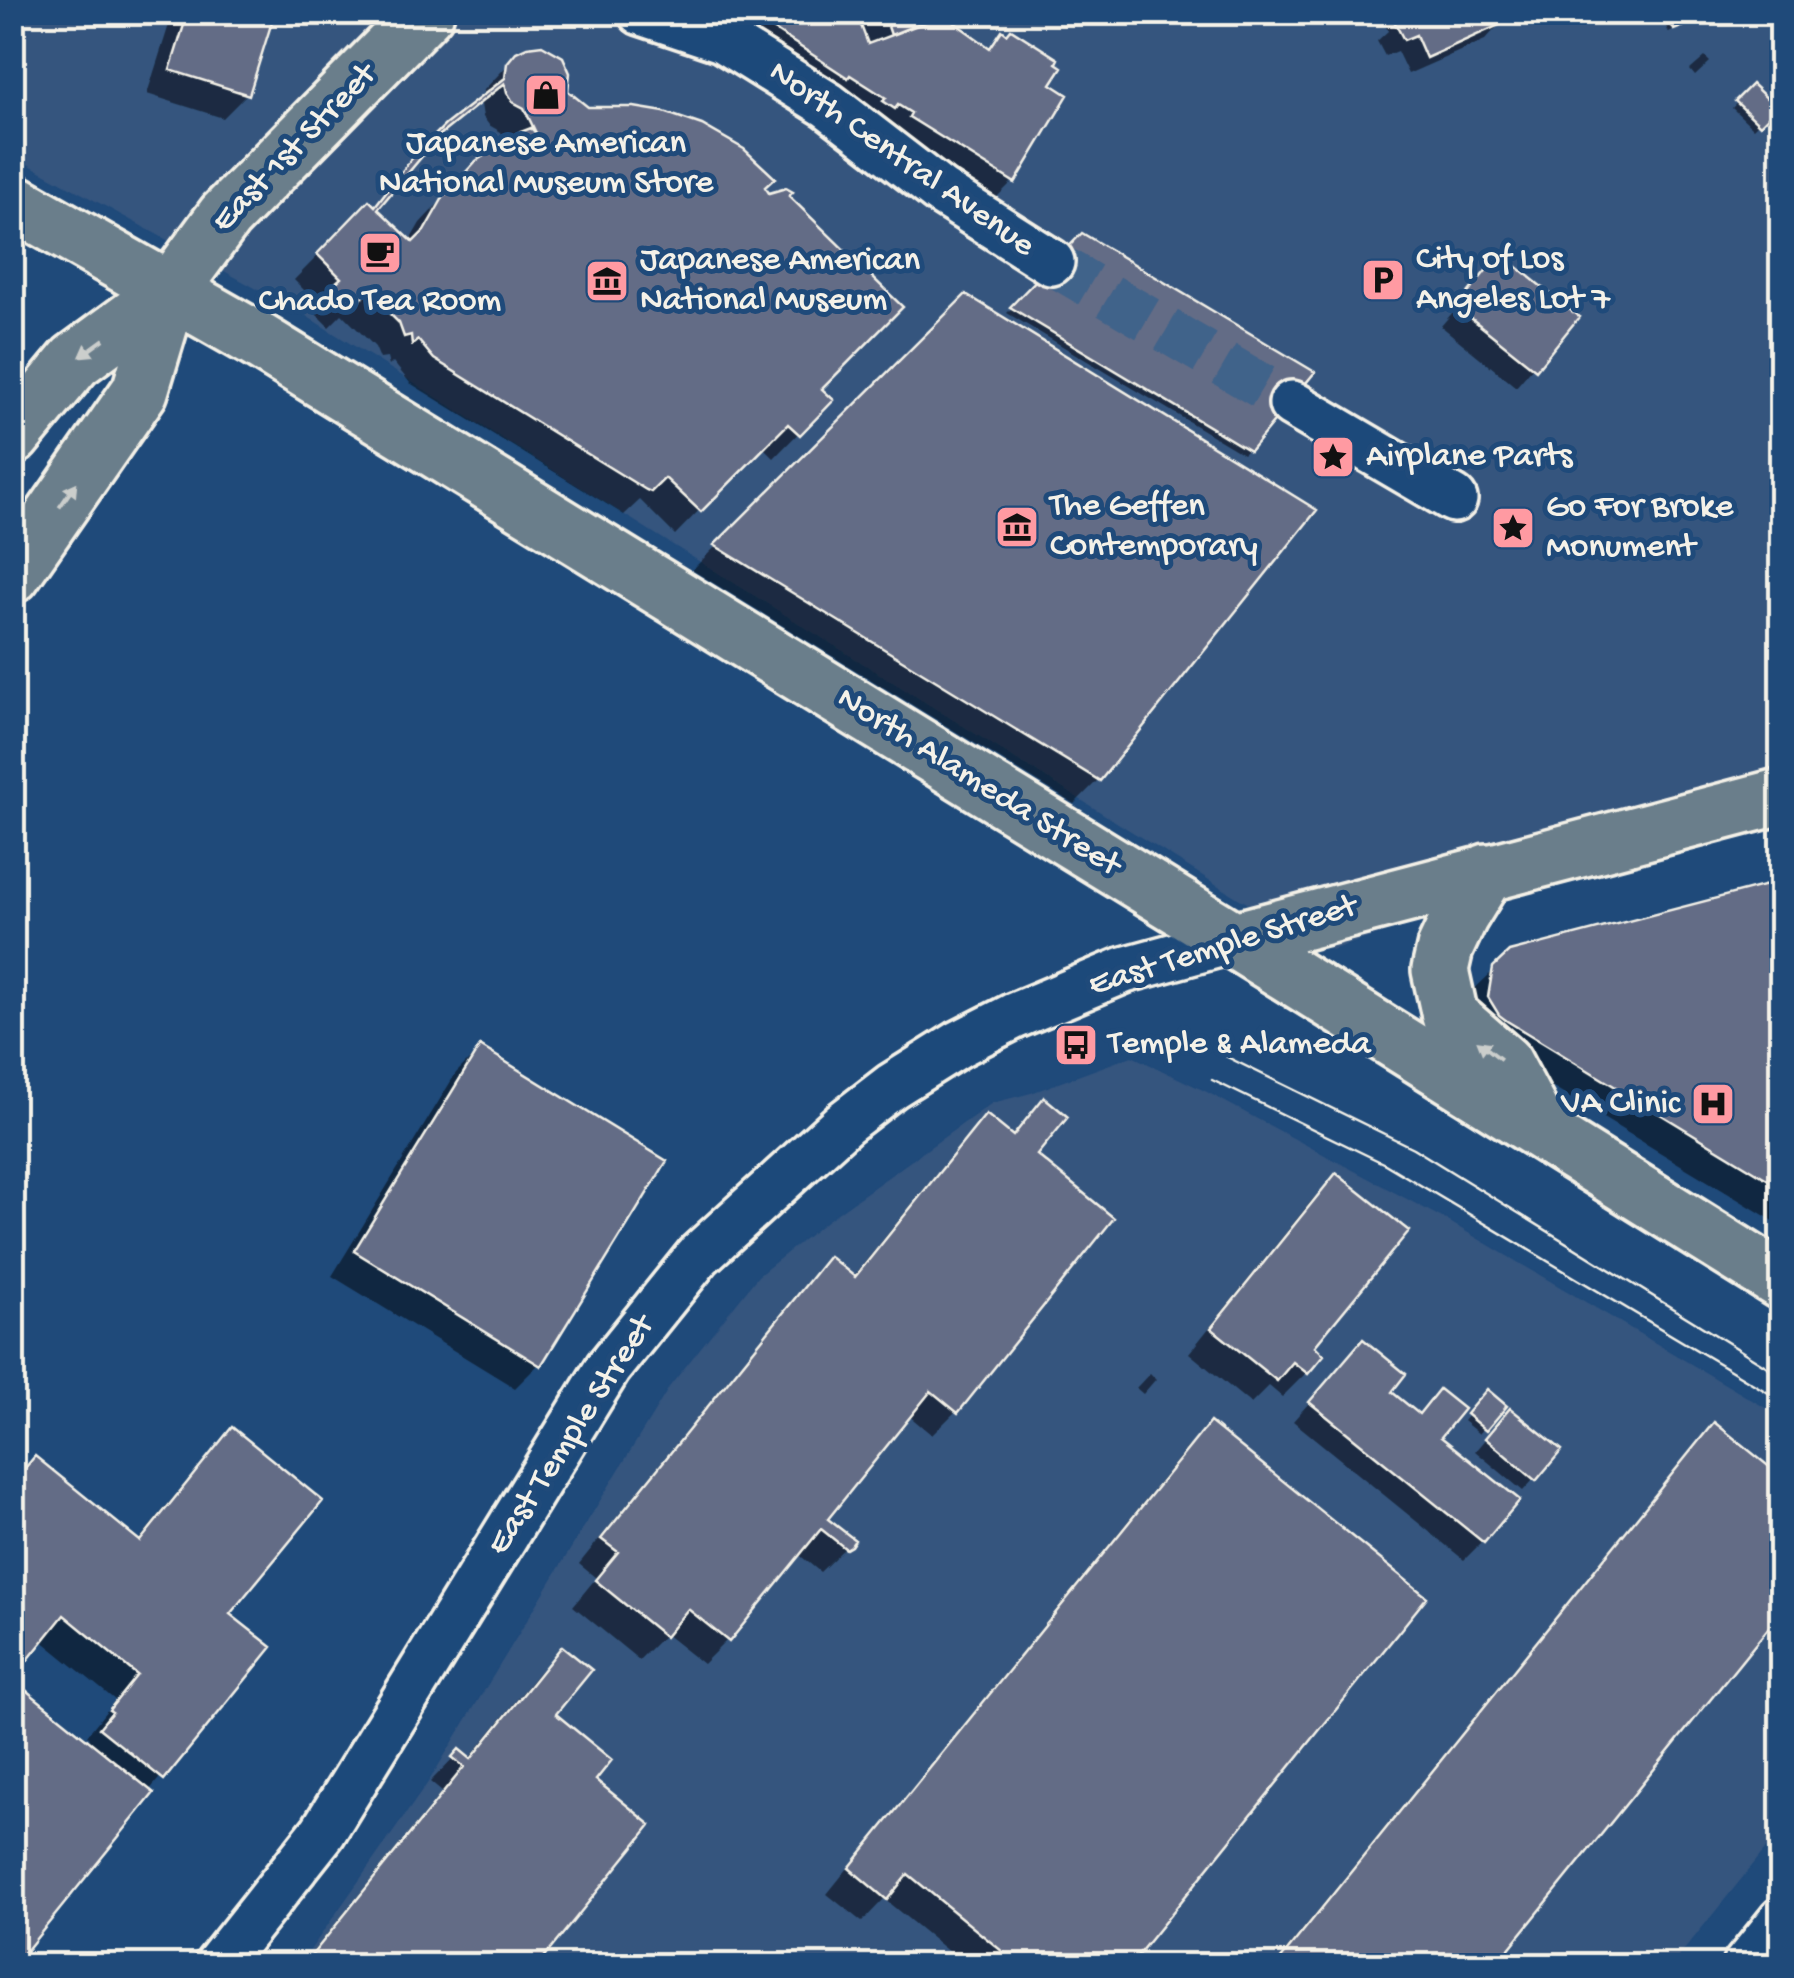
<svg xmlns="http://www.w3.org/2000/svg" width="1794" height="1978" font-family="'Gochi Hand',sans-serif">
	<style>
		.built { fill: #34547e }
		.shadow { fill: #0007 }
		.building { fill: #646c86; stroke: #f4f1e8; stroke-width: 2.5; fill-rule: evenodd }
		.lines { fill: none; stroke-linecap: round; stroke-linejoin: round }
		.minor-tunnel { stroke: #3f638a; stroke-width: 45; stroke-dasharray: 45 22; stroke-linecap: butt }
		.minor-casing { stroke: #f4f1e8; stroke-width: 52 }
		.major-casing { stroke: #f4f1e8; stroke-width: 62 }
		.minor { stroke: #1f4a7a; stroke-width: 45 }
		.major { stroke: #6b7e8b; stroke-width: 55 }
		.tram { stroke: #f4f1e8; stroke-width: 2.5 }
		.oneway { fill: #cbcecc }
		.labels { text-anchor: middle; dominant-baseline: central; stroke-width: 10; stroke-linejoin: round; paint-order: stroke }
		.poi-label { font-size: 35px; fill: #f4f1e8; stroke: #1f4a7a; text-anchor: start }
		.street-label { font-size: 35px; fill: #f4f1e8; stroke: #1f4a7a }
	</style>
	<rect width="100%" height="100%" fill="#1f4a7a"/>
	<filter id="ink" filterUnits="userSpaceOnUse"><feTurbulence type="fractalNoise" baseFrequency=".01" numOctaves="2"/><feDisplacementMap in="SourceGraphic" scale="20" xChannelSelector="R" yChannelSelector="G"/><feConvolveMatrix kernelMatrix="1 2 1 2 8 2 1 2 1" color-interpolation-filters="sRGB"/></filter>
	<g filter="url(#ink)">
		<path class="built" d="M13,13h1768v792l-450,145 -93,-52 -935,-584 -290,-158z
			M1132,1056l75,36 241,129 333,196v413l-109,135 -1373,1 130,-185 241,-395 88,-110 71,-57 163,-116 39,-10z"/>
		<path class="shadow" d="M173,12h100l-26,82 -24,24 -76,-24z
			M667,12h187l3,8 7,-8h83l-5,5 46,32 15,-15 44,51 -34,96 -24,24z
			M1380,12h151l-34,15 -12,13 -77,34 -11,-23 -12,5 -8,-15 11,-10z
			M1668,14l18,9 -17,10 -6,-13z
			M517,55l70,55 175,78 7,8h17l33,193 12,11 -57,58 -12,-12 -87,89 -35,-35 -16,15 -3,-2 -211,-130 -17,-21 -4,4 -2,-8 -7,1 -5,-12 -33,-33 -13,13 -17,-17 6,-6 -24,-24 75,-76 40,38 11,-19 32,-34 54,-45 -5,-12 -12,-7 -6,-8 -2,-13 3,-14z
			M1705,57l5,5 -15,14 -5,-6z
			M1752,87l21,21 -20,20 -21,-20z
			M1083,236l165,213 -5,5 -236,-141z
			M1500,257l75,61 -59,69 -75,-61z
			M966,297l132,483 -24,24 -382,-234z
			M1782,883v343l-300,-181 -13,-51 42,-40z
			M480,1049l59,315 -24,24 -183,-112 124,-203z
			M1044,1100l-11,56 -77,255 -24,24 -24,-20 -83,104 24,25 -29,28 -23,-19 -70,87 -24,24 -38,-30 -26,26 -66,-54 23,-28 -17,-14 226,-280 24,-24 23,18 110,-136 24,-25 24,20z
			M1336,1176l-30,197 -24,24 -13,-11 -18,18 -62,-51 123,-153z
			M1363,1342l26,50 28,23 22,-23 -1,45 44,105 -18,18 -171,-139z
			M1150,1373l6,6 -13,15 -7,-6z
			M1482,1397l21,9 -24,28 -16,-13z
			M1499,1423l35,56 -11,12 -48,-40z
			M1210,1425l-85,541h-159l-82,-67 -22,23 -35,-28 359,-445z
			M1714,1426l-222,540h-219l417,-516z
			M232,1431l-5,183 41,34 -120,144 -62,-50 4,-4 -3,-3 28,-35 -74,-60 -29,33v-191l23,-22 102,82 71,-87z
			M562,1649l-10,66 40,66 -58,185h-233l141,-174 -12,-10 29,-30 9,8 70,-87z"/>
		<path class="building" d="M188,12h87l-26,83 -79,-25z
			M747,12h109l12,32 76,-29 46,33 12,-18 5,4 4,-5 47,30 -2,4 6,4 -11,17 17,11 -53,88 -106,-66 2,-4 -13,-8 -3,4 -12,-8 3,-3 -36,-23 -2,3z
			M883,12h65l-57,23z
			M1406,12h106l-9,4 3,6 -80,36 -10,-23 -12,5 -10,-19z
			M1666,12h18l5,12 -15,6z
			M542,45l21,12 7,16 -2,18 20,16h46l30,5 38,13 42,24 31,29 -10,9 4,6 17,-5 7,4 -4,4 114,111 -81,82 12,11 -34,35 -12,-11 -87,88 -36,-34 -14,14 -5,-2 -212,-131 -16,-19 -6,5 -1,-10 -7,2 -5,-14 -31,-31 -13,13 -21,-21 7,-6 -24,-24 52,-54 6,6 38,-49 32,-32 60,-47 2,-15 9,-11 11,-5zM505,83l2,9 6,10 11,6 12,25 -5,-5 -13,5 -42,28 -32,35 -20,35 -11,11 -35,-33 62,-74z
			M1752,84l25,24 -17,17 -25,-24z
			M1082,233l233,139 -65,79 -240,-144z
			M1500,253l79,64 -43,53 -79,-63z
			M966,294l351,216 -217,271 -386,-236z
			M1782,881v307l-275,-167 -8,-6 -11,-18 5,-30 16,-15z
			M480,1046l187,115 -126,205 -187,-115z
			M1044,1097l24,20 -31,38 77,63 -156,195 -27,-22 -103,128 27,21 -4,6 -5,3 -25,-20 -92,113 -41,-33 -23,28 -70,-57 23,-28 -17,-13 228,-283 26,21 131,-163 27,22z
			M1336,1173l73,58 -94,115 9,9 -16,19 -15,-12 -16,19 -66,-53z
			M1363,1339l43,35 -14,18 27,22 20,-25 25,20 -23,28 79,63 -36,43 -175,-141z
			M1487,1389l20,17 -21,25 -20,-17z
			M1510,1408l52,42 -26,31 -51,-43z
			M1210,1422l217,175 -298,369h-109l-112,-92 -21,26 -38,-32z
			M1714,1422l68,55v134l-287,355h-220z
			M232,1427l91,74 -93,113 42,33 -108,133 -65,-52 13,-16 -3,-2 28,-35 -73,-60 -41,51 -11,-9v-173l23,-28 105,85z
			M562,1646l30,24 -36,44 56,46 -16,20 55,45 -114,141h-234l161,-199 -12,-10 7,-8 12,10z
			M12,1679l142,114 -140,173h-2z"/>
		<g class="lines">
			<path class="minor-tunnel" d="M1051,262l241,142"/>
			<defs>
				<path id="minor" d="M641,12l81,27 106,66 113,87 110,70
					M1292,404l162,95
					M217,1966l106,-134 285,-464 91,-113 145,-132 48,-37 67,-42 55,-28 110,-46 110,-30
					M1745,1966l37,-46"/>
				<path id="major" d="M12,201l245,139 977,600 548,342
					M12,437l63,-76 95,-70 55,-75 201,-204
					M12,575l128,-184 30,-100
					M1487,872l-27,44 -15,32 -5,22 10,46 54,47 34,64
					M1234,940l548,-144"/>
			</defs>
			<use href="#minor" class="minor-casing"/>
			<use href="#major" class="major-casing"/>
			<use href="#minor" class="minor"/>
			<use href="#major" class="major"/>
			<path class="tram" d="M1223,1055l190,93 369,228
				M1212,1080l173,84 397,237"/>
		</g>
		<defs><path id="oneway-solid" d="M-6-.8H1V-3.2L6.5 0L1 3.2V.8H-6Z" transform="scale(2.5)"/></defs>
		<g class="oneway">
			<use href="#oneway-solid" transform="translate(92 348) rotate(144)"/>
			<use href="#oneway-solid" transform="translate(68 495) rotate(-55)"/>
			<use href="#oneway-solid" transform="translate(1489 1050) rotate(-142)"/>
		</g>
	</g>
	<defs>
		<symbol id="shop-square" viewBox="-11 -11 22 22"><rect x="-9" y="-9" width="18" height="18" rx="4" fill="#ff9aa2" stroke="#1f4a7a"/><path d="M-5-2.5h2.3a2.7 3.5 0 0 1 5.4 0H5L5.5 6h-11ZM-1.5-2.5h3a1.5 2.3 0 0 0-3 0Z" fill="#111"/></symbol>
		<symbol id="cafe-square" viewBox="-11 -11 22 22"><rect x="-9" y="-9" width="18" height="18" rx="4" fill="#ff9aa2" stroke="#1f4a7a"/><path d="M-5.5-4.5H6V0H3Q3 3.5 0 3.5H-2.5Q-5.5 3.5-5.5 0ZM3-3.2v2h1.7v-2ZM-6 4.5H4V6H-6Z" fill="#111"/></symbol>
		<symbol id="parking-square" viewBox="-11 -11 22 22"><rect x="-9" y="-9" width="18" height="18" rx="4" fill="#ff9aa2" stroke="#1f4a7a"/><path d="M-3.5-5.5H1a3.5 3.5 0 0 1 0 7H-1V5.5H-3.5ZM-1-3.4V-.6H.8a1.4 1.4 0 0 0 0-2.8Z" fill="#111"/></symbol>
		<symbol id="museum-square" viewBox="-11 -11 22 22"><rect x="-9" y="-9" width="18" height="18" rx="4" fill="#ff9aa2" stroke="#1f4a7a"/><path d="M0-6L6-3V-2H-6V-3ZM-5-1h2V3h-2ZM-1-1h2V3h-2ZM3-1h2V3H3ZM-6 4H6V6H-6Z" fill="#111"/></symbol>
		<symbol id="sight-square" viewBox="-11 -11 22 22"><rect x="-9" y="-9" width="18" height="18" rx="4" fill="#ff9aa2" stroke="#1f4a7a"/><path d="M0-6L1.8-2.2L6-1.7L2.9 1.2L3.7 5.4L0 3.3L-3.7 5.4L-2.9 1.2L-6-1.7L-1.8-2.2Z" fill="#111"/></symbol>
		<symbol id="bus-square" viewBox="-11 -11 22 22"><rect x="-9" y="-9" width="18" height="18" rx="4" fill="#ff9aa2" stroke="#1f4a7a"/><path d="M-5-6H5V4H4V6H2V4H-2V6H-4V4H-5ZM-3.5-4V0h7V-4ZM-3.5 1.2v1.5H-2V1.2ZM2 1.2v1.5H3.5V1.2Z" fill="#111"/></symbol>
		<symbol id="hospital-square" viewBox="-11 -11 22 22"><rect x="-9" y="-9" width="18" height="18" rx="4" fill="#ff9aa2" stroke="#1f4a7a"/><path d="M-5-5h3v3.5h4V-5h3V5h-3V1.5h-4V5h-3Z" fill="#111"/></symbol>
	</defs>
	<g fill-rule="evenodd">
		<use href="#shop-square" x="521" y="70" width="50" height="50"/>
		<use href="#cafe-square" x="355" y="228" width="50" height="50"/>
		<use href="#parking-square" x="1358" y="255" width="50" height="50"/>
		<use href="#museum-square" x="582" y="256" width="50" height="50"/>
		<use href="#sight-square" x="1308" y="432" width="50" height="50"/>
		<use href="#museum-square" x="992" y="502" width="50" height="50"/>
		<use href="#sight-square" x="1488" y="503" width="50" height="50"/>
		<use href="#bus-square" x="1051" y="1020" width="50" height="50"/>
		<use href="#hospital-square" x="1688" y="1079" width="50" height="50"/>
	</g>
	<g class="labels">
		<g class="poi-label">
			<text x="546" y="144" text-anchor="middle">Japanese American<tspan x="546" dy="40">National Museum Store</tspan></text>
			<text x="1416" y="260">City of Los<tspan x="1416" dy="40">Angeles Lot 7</tspan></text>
			<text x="640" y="261">Japanese American<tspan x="640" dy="40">National Museum</tspan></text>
			<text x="380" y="302" text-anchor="middle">Chado Tea Room</text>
			<text x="1366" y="457">Airplane Parts</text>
			<text x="1050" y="507">The Geffen<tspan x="1050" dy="40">Contemporary</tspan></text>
			<text x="1546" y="508">Go For Broke<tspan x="1546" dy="40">Monument</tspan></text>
			<text x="1108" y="1045">Temple &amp; Alameda</text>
			<text x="1680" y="1104" text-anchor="end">VA Clinic</text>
		</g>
		<g class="street-label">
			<text transform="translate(295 149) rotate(-46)">East 1st Street</text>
			<text transform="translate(901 160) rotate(35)">North Central Avenue</text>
			<text transform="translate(978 783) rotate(32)">North Alameda Street</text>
			<text transform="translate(1223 947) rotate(-17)">East Temple Street</text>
			<text transform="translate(572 1436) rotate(-57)">East Temple Street</text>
		</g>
	</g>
	<rect width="1794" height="1978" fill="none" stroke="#1f4a7a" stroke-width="50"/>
	<rect x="25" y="25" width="1744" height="1928" fill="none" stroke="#f4f1e8" stroke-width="4" filter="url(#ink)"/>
</svg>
